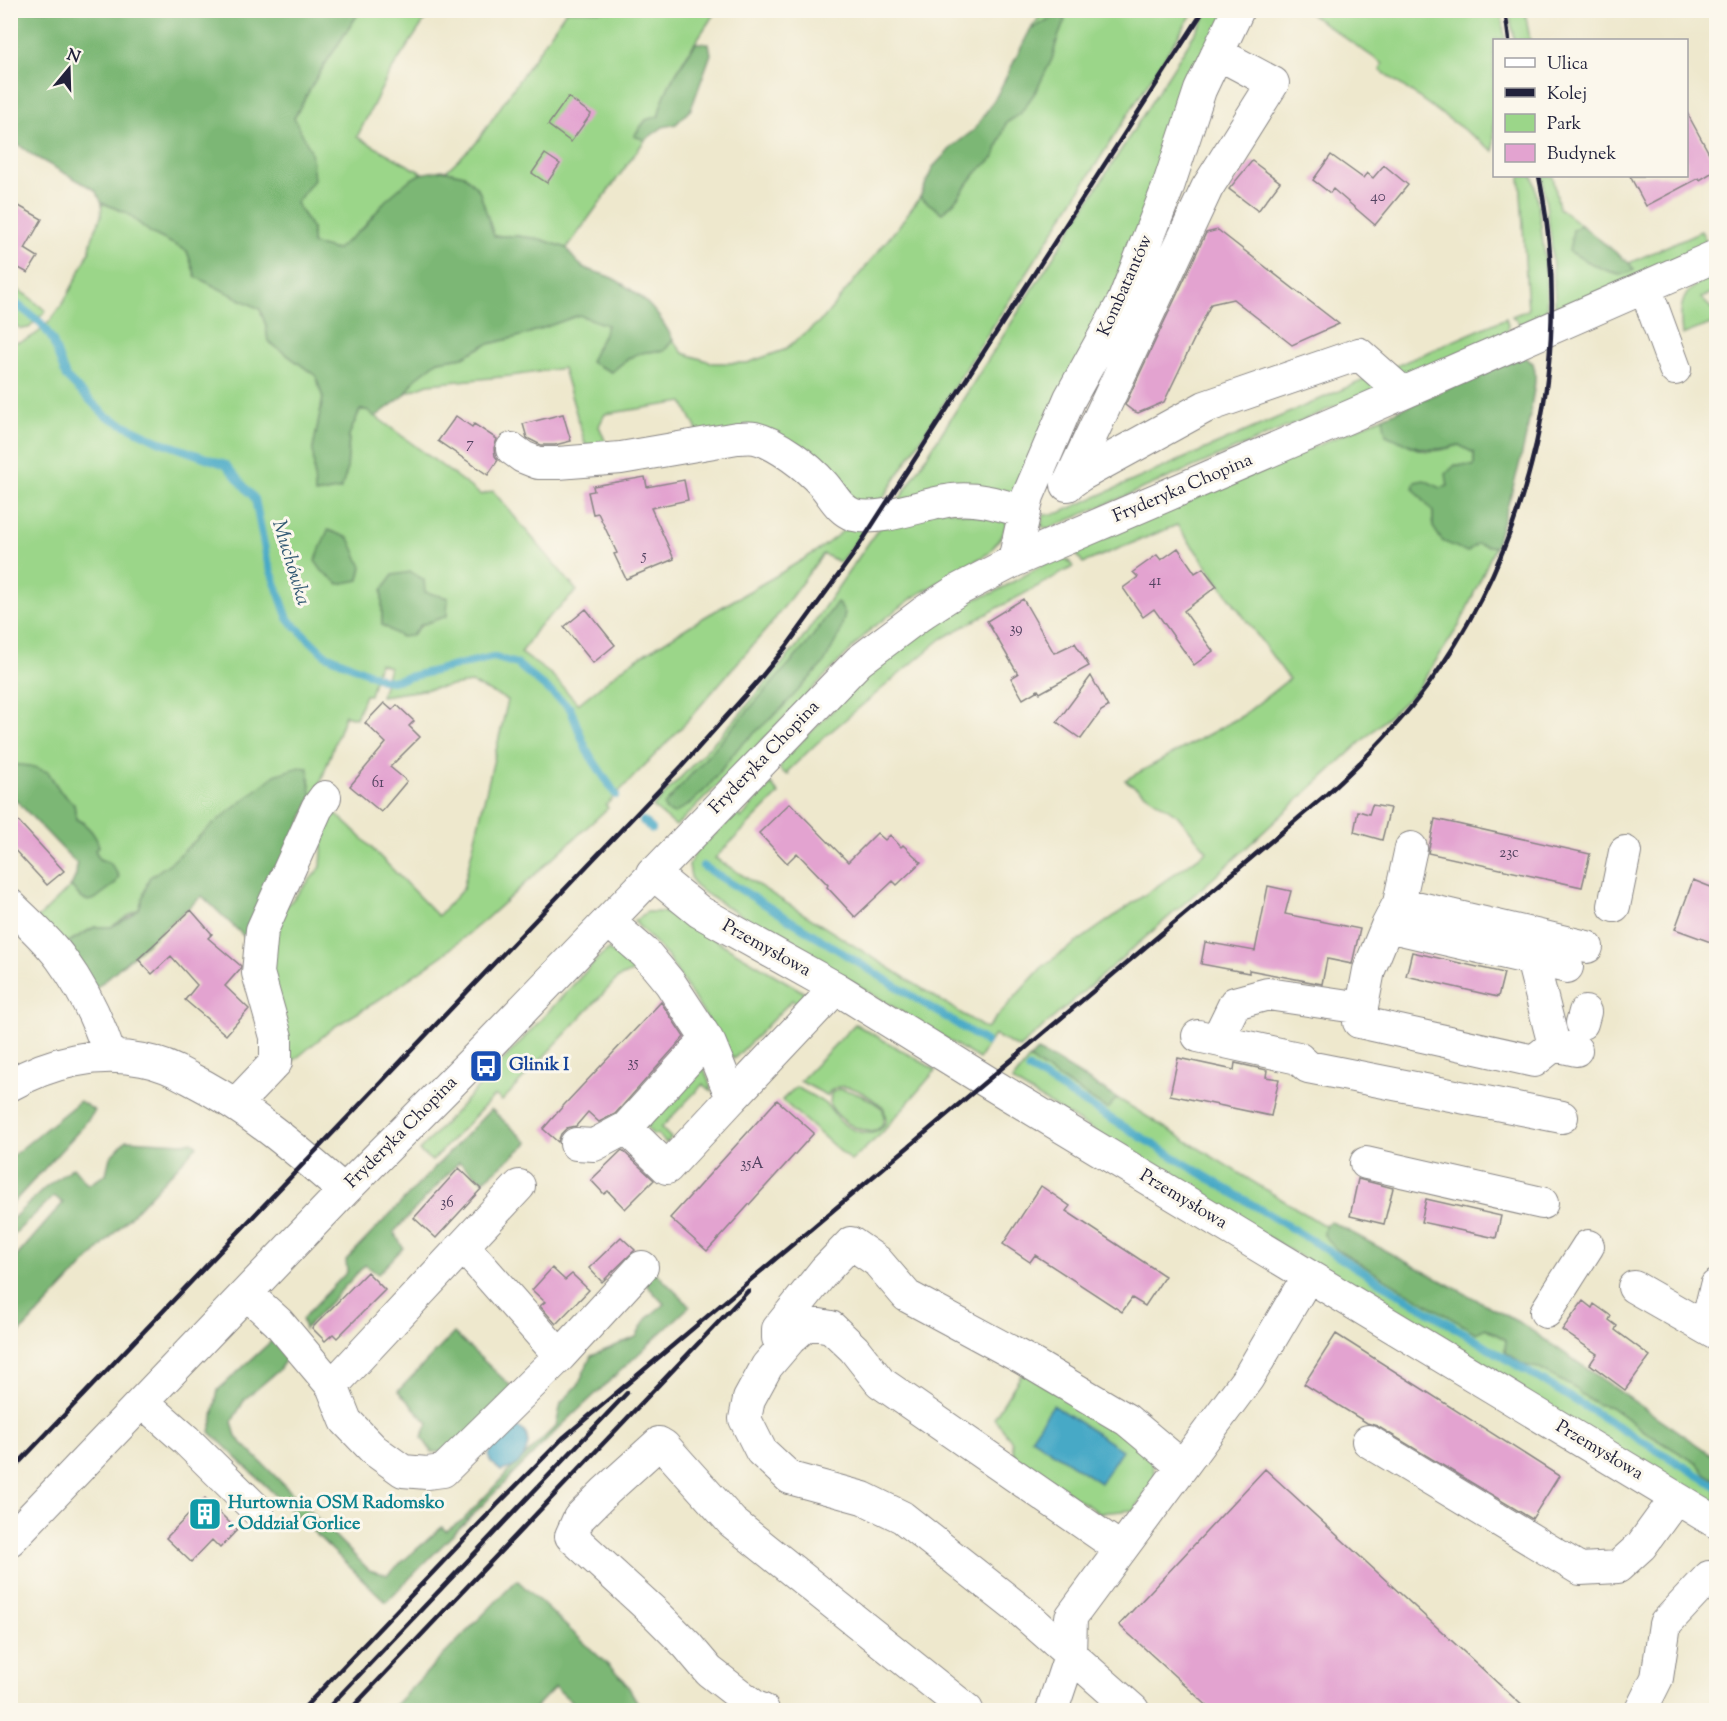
<svg xmlns="http://www.w3.org/2000/svg" width="1727" height="1721" font-family="'Sorts Mill Goudy',serif">
	<style>
		.green { fill: #9bd689; stroke: #5e7c62; stroke-width: 1.5; fill-rule: evenodd }
		.forest { fill: #7cb775; stroke: #4f6c58; stroke-width: 1.5 }
		.water { fill: #47a9c6; stroke: #346680; stroke-width: 1.5 }
		.lines { fill: none; stroke-linecap: round; stroke-linejoin: round }
		.stream { stroke: #47a9c6; stroke-width: 8 }
		.building { fill: #e3a3d0 }
		.minor-casing { stroke: #888584; stroke-width: 34 }
		.minor { stroke: #fff; stroke-width: 32 }
		.rail { stroke: #22223b; stroke-width: 4.5 }
		.labels { text-anchor: middle; dominant-baseline: central; stroke-width: 6; stroke-linejoin: round; paint-order: stroke }
		.number-label { font-size: 15px; fill: #524260 }
		.street-label { font-size: 18px; fill: #22223b; stroke: #fbf7ec }
		.transit-label { font-size: 18px; font-weight: bold; fill: #164399; stroke: #fbf7ec; text-anchor: start }
		.culture-label { font-size: 18px; font-weight: bold; fill: #0d838f; stroke: #fbf7ec; text-anchor: start }
		.water-label { font-size: 20px; font-style: italic; fill: #315873; stroke: #fbf7ec }
	</style>
	<rect width="100%" height="100%" fill="#fbf7ec"/>
	<filter id="ink" filterUnits="userSpaceOnUse"><feTurbulence type="fractalNoise" baseFrequency=".0167" numOctaves="2"/><feDisplacementMap in="SourceGraphic" scale="12" xChannelSelector="R" yChannelSelector="G"/><feConvolveMatrix kernelMatrix="1 2 1 2 8 2 1 2 1" color-interpolation-filters="sRGB"/></filter>
	<filter id="wash" filterUnits="userSpaceOnUse"><feTurbulence type="fractalNoise" baseFrequency=".008" numOctaves="4" result="noise"/><feDisplacementMap in="SourceGraphic" scale="24" xChannelSelector="R" yChannelSelector="G"/><feGaussianBlur stdDeviation="1.35" result="paint"/><feColorMatrix in="noise" values="0 0 0 0 0 0 0 0 0 0 0 0 0 0 0 0 0 1.4 0 .05"/><feComposite in="paint" operator="in"/></filter>
	<g filter="url(#wash)">
		<rect width="100%" height="100%" fill="#eee8cd"/>
		<path class="green" d="M360,11h71l-42,63 -32,63 65,36 -58,54 -28,23 -24,-6v-15l-16,-26 -2,-85 24,-43z
			M566,11h150c-17,27 -54,75 -57,105l-13,4 -12,16 11,4 -78,108 -27,-9 -23,-3h-23l-16,-46 -14,-15 -18,-4 30,-28z
			M1044,11h150l-319,500 -13,1 -61,-53 -100,-21 -18,-36 -78,12 -6,12 9,22 -22,-1 -23,-79 -52,8 -83,8 -22,9 10,-15 22,-17 25,-4 22,-12 36,-9 58,-21 28,10 -3,13 -9,11 16,23c21,-18 26,-21 53,-21l9,-11 10,13 30,10h34l37,-13 39,-31 75,-92 22,-30 22,16 12,-11 22,-29 19,-17 11,-33 14,-9 32,-55 5,-19 3,-27 -30,17z
			M1209,11h19l-86,217 -127,271 -121,9z
			M1306,11h195l4,29h-11v111l-114,-81 3,-6z
			M1509,11h16l5,29h-16z
			M1520,176h13c9,48 14,89 14,138l-24,13 -11,-11 16,-6z
			M1542,176h11l6,32 22,17 -8,5 9,29 34,14 18,-3 -5,-7 72,-32 6,11v3l-151,68 -5,-74z
			M102,203l23,9 26,20 36,19 9,26 64,32 6,17 2,15 48,35 7,22 -10,51 34,22 2,-36 11,-25h7l114,85 12,-4 84,100 -39,36 -17,26 31,22 26,29 50,-40 68,-42 78,-45 43,-26 39,-30 15,1 -31,40 -17,-8 -52,70 -89,103 -76,78 2,3 -121,110 -44,37 -69,48 -40,24 -48,40 -19,-83 11,-68 43,-49 2,-30 -6,-16 8,-17 31,28 82,84 25,-27 45,-189 -37,-17 -90,13 8,-29 -10,-4 -9,32h-5l-9,23 -11,-3 -28,77 -5,4 -3,-8 1,-9 -99,47 -38,35 -24,17 -10,31 -28,18h-17l-34,20 -24,-27 35,-34 10,12 27,-36 -9,-3 -15,-36 -8,-4 -2,-15 -14,-13 -12,-19 -37,-7 -1,-253 2,-1 -2,-3v-166c39,4 66,-63 80,-92l1,-8 10,-26zM382,590l43,2 23,6 -37,38 -29,-11z
			M1716,273v18l-15,7 15,15v9l-34,13c-4,-38 2,-45 34,-62z
			M11,286l17,10 18,15 -17,17 -8,1 -10,-7z
			M1506,318l2,7 -1,8 -459,196 -7,-3 3,-11 15,-2z
			M1383,417c6,7 23,27 30,30 14,7 32,3 46,-2l15,8v13l-19,-1 -7,21 -7,2 -8,24v15l44,17 18,3 -36,79 -43,65 -197,182 -200,175 -25,-13 -15,24 -268,-162 -16,-11 -4,-9 -2,-12 7,-14 41,-37 4,4 30,-34 8,10 -64,64 271,171 57,-63 164,-115 -30,-36 -52,-35 117,-64 47,-37 -112,-154 -94,38 -6,-8 2,-6z
			M937,508l70,13 -4,13 -14,19 -75,44 -43,32 -136,139 -59,58 -23,-19 86,-92 62,-74 84,-122z
			M1062,558l6,2 5,7 -132,72 -125,105 -29,28 2,2 -2,1 -7,-5 1,-8 84,-84 56,-48 37,-25 37,-13 55,-31z
			M647,912h16l18,8 126,74 -3,15 -12,-9 -58,59 -6,-7 -61,-96 -33,-35z
			M608,950l34,18 -24,10 -116,123 -7,-6 -63,66 -13,-10 181,-195z
			M855,1024l81,46 -55,64 -30,27 -69,-61 14,-13c9,5 20,10 29,17 7,4 10,13 16,18 14,11 36,19 45,-1l-2,-13c-11,-9 -30,-24 -46,-21 -3,1 -6,3 -9,5l-1,4 -28,-15z
			M1029,1059l78,50 10,-11 208,128 -1,9 182,105 -1,12 19,13 14,3 40,22 19,14 14,3 39,28 48,29 8,10 10,6v30l-704,-429z
			M702,1063l11,30 -10,-9 -42,44 10,10 -5,5 -9,-9 -4,1 -10,-12z
			M839,1089c18,3 30,9 44,20 2,11 1,18 -10,23 -19,-2 -33,-11 -43,-27l1,-12z
			M1023,1372l125,75 8,33 -22,30 -35,3 -84,-55 -4,-18 -17,-22z"/>
		<path class="forest" d="M11,10l349,1 -42,64 -24,43 17,33 3,29 -18,23 16,26v15l24,6 28,-23 21,-26 23,-20 12,-7 22,-4 22,5 15,15 15,46h23l23,3 27,9c15,27 27,20 49,32 26,15 44,33 57,60l-9,11c-27,0 -32,3 -52,21l-22,-10c5,-13 13,-23 17,-37l-28,-10 -58,21 -36,9 -22,12 -25,4 -22,17 -11,17 -30,22 -8,-7h-7l-11,25 -2,36 -6,18 -26,5 -2,-45 10,-51 -7,-22 -48,-35 -2,-15 -6,-17 -64,-32 -9,-26 -36,-18 -26,-21 -23,-9 -7,-13 -61,-34 -23,-17 -1,-40 3,-17z
			M1060,13l5,7 -8,20 -5,19 -16,32 -16,23 -14,9 -11,33 -19,17 -22,29 -12,11 -22,-16 13,-30 20,-21 21,-16 22,-33 34,-67z
			M696,43h13l2,11 -20,55 -15,15 -13,3 -18,13 -11,-4 12,-16 13,-4c3,-26 23,-51 37,-73z
			M1581,225l48,38 5,7c-3,2 -6,4 -9,4 -15,1 -43,-15 -56,-23l4,-21z
			M1522,356l11,7c5,15 0,29 -2,45 -7,48 -22,93 -36,139l-18,-3 -10,8 -25,-11 -9,-14v-15l-20,-24 2,-6 9,-2 17,8 7,-2 -2,-12 9,-9 19,1v-13l-15,-8c-30,9 -45,3 -73,-10l-3,-18z
			M328,530l21,8 13,29 -3,13 -20,4 -17,-13 -7,-10z
			M411,572l13,8 1,12 23,6 -1,18 -26,9 -10,11 -10,1 -19,-12v-35l11,-15z
			M837,602l8,11 -5,20 -16,30 -43,46 -43,39 -30,39 -17,16 -17,11 -9,-4 -1,-5 143,-161z
			M11,764l20,2 17,6 12,19 14,13 2,15c12,6 19,14 23,27l-4,4 4,9 12,5 8,12 -4,8 -20,15 -7,2 -7,-3 -10,-12 5,-11 1,-11 -65,-68h-1z
			M299,767l9,1c2,10 1,19 4,28l-61,147 -49,-47 -106,92 -36,-41 35,-20h16l19,-10 9,-8 10,-31 24,-17 38,-35 64,-51z
			M1037,1051l17,8 63,39 -10,11 -78,-50z
			M80,1101l15,10 -18,22 -66,72v-48z
			M491,1109l37,34 -45,38 -24,-19 -65,70 9,16 -25,26 -13,-9 -60,64 -3,-10 45,-47 -1,-12z
			M126,1140l57,3 9,-2 5,5 -186,196v-71l6,-15 46,-53 -9,-7 -43,41v-17l34,-32 28,-21 15,18 18,-11 4,-17z
			M1330,1221l192,103 194,134v22l-10,-6 -8,-10 -48,-29 -39,-28 -14,-3 -18,-11 -1,-3 -40,-22 -14,-3 -19,-13 1,-12 -20,-12 -10,5 -139,-83 -13,-15 1,-9z
			M651,1268l39,38 -130,121 -174,175 -176,-170 8,-42 59,-54 10,22 -9,13 -33,28 -13,22 4,16 133,133 18,5 55,-48 4,4 18,-12 43,-46 49,-47 5,-23 17,-18 13,-29 45,-19 10,-18 18,-15 -22,-24z
			M454,1333l59,55 -61,65 -20,-1 -10,-14 6,-15 -30,-32z
			M517,1580l108,101 17,29h-61l-26,-23 -22,23h-143z"/>
		<path class="water" d="M1053,1405l69,45 -22,33 -69,-45z
			M510,1426c28,2 19,33 1,42 -3,1 -7,2 -10,3 -3,-3 -10,-7 -11,-11 -5,-10 14,-28 20,-34z"/>
		<g class="lines">
			<path class="stream" d="M10,299l31,24 11,16 14,38 40,39 52,25 68,24 29,34 12,61 21,59 36,35 60,26 8,1 101,-24 24,7 53,44 17,43 29,44
				M643,821l9,8
				M703,866l283,176
				M1029,1069l687,417"/>
		</g>
		<g id="blocks">
			<path class="building" d="M568,97l23,17 -20,28 -23,-17z
				M1686,111l30,55v4l-16,10 -1,-2 -53,28 -16,-30h56z
				M545,154l15,10 -13,19 -15,-10z
				M1331,155l32,23 4,-5 6,5 11,-13 24,20 -33,40 -42,-36 -3,4 -17,-13z
				M1252,161l28,21 -22,29 -29,-22z
				M10,201l32,18 -17,30 13,8 -10,16 -13,-7 -5,7z
				M1218,230l121,94 -47,21 -59,-46 -22,5 -47,98 -26,11 -5,-2 -8,-6 81,-172z
				M563,414l8,27 -16,4h-14l-14,-7 -4,-14z
				M456,416l16,11 2,-3 23,15 -3,9 1,8 3,4 -10,15 -50,-34z
				M645,477l2,10 37,-7 4,20 -37,8 23,51 -48,20 -12,-25 3,-1 -19,-40 -5,1 -5,-22 6,-1 -1,-5z
				M1178,548l17,25 8,-5 14,18 -33,25 29,40 -19,14 -40,-56 -11,8 -20,-29 15,-11 -5,-5 24,-17 4,5z
				M1023,599l31,54 21,-10 14,23 -49,27 -2,-3 -15,9 -12,-21 7,-4 -31,-53z
				M586,609l29,36 -22,18 -29,-36z
				M1091,676l17,31 -7,4 -20,28 -24,-17z
				M384,703l8,7 5,-5 17,16 -5,5 11,11 -30,30 17,14 -26,31 -31,-26 36,-43 -21,-20z
				M790,803l58,59 29,-29 8,7 5,-5 11,12 2,-2 18,17 -24,23 -4,-4 -38,36 -28,-30 1,-2 -31,-32 -10,10 -28,-30z
				M1372,805l18,3 -8,32 -28,-8 4,-21 11,3z
				M10,812l54,59 -17,14 -37,-40z
				M1435,819l155,35 -8,33 -154,-34z
				M1693,880l23,9v55l-41,-15z
				M1268,886l23,5 -6,23 75,15 -8,35 -25,-5 -5,25 -73,-14v3l-48,-9 4,-22 50,9z
				M191,910l21,24 -4,4 33,28 -1,3 -15,17 24,23 -23,26 -41,-35 12,-15 -26,-29 -19,18 -14,-15z
				M1412,952l92,21 -6,24 -92,-21z
				M661,1002l23,35 -69,77 -16,8 -11,-10 -12,14 -9,2 -6,6 -3,8 -15,-13 21,-24z
				M1178,1058l56,12 1,-7 32,7 -1,7 13,2 -8,37 -101,-21z
				M777,1100l37,33 -107,118 -37,-33z
				M622,1150l32,30 -29,29 -17,-18 -4,3 -13,-14z
				M459,1168l22,21 -45,49 -22,-20z
				M1358,1179l35,9 -9,36 -34,-8z
				M1041,1186l29,20 -4,5 99,65 -20,30 -13,-8 -10,14 -87,-57 -5,7 -27,-18z
				M1426,1199l75,17 -5,22 -75,-16z
				M621,1237l14,13 -33,32 -13,-14z
				M552,1268l13,12 7,-6 17,16 -33,34 -16,-18 5,-4 -13,-12z
				M367,1272l18,18 -48,48 -4,-4 -8,7 -13,-13z
				M1583,1301l9,7 2,-4 17,12 -2,4 8,6 -2,4 35,26 -25,34 -35,-26 7,-10 -35,-24z
				M1336,1334l223,142 -27,43 -155,-93 -10,-3 -63,-39z
				M1265,1469l262,241h-315l-93,-85z
				M205,1498l32,32 -17,18 -8,-8 -21,22 -25,-24z"/>
		</g>
	</g>
	<g filter="url(#ink)">
		<use href="#blocks" fill-opacity="0" stroke="#888584" stroke-width="1.5"/>
		<g class="lines">
			<defs>
				<path id="minor" d="M1645,287l30,82
					M512,449l11,8 15,6h20l63,-5 116,-20c6,0 12,-1 18,0 22,5 53,29 68,46 10,11 16,26 31,31 27,7 72,-12 99,-15 25,-3 48,5 72,12
					M1067,485l14,-10 124,-68 154,-53 44,39
					M1068,485l139,-297 66,-105 -56,-30
					M1014,561l14,-65 42,-98 53,-96 44,-112 33,-100 38,-80
					M1411,848l-12,55 188,44
					M652,873l48,39 136,76 150,93 730,441
					M1399,903l-12,23 -18,44 -10,52 175,39 20,-16 22,5
					M10,905c17,17 39,36 52,55 22,30 37,62 48,96
					M1614,906l11,-54
					M1387,926l180,41
					M1532,959l22,86
					M1582,1023l3,-11
					M1198,1036l100,22 10,9 254,50
					M1217,1040l18,-37 33,-9 94,14
					M10,1085c40,-23 87,-34 133,-25 16,3 32,10 46,18 58,29 107,71 155,113
					M732,1098l104,-110
					M236,1104l40,-42v-25l-18,-64 4,-43 55,-122 8,-11
					M626,1128l81,-89
					M576,1144l18,1 32,-17 41,40 65,-70 -22,-54 -40,-61 -24,-29 -38,-33
					M1366,1163l176,40
					M463,1246l97,110
					M1634,1287l82,47
					M247,1294l31,28 54,64 14,35 28,29 29,21 24,2 16,-2 117,-115 82,-89
					M1546,1312l42,-66
					M1706,1328l10,-42
					M778,1338v-9l47,-59 26,-27 26,18 30,35 117,63 103,61 55,46
					M332,1386l187,-200
					M143,1402l43,38 72,71
					M1368,1441l212,128 38,-2 23,-21 35,-48
					M10,1540l334,-349 133,-134 382,-396 65,-49 34,-22 56,-29 339,-146 363,-159
					M1121,1549l-241,-167 -26,-33 -23,-22 -23,-4 -18,16 -23,27 -18,33 -4,20 16,32 29,27 73,20 39,19 118,93 113,100
					M763,1710l-9,-4 -45,-35 -22,-26 -31,-31 -85,-78 8,-18 27,-27 53,-48 5,3 68,76 235,188
					M1052,1710l18,-54 1,-39 177,-239 60,-102
					M1641,1710l16,-32 8,-54 44,-47 7,3"/>
			</defs>
			<use href="#minor" class="minor-casing"/>
			<use href="#minor" class="minor"/>
			<path class="rail" d="M1505,10l4,30
				M10,1472l672,-706 76,-85 28,-34 67,-92 351,-545
				M302,1710l195,-205 66,-67 764,-644c36,-33 70,-67 99,-106 107,-146 149,-335 113,-512
				M326,1710l301,-317
				M350,1710l398,-419"/>
		</g>
	</g>
	<defs>
		<symbol id="bus-square" viewBox="-11 -11 22 22"><rect x="-9" y="-9" width="18" height="18" rx="4" fill="#1a4fb4" stroke="#fbf7ec"/><path d="M-5-6H5V4H4V6H2V4H-2V6H-4V4H-5ZM-3.5-4V0h7V-4ZM-3.5 1.2v1.5H-2V1.2ZM2 1.2v1.5H3.5V1.2Z" fill="#fff"/></symbol>
		<symbol id="building-square" viewBox="-11 -11 22 22"><rect x="-9" y="-9" width="18" height="18" rx="4" fill="#0f9aa8" stroke="#fbf7ec"/><path d="M-4-6H4V6H1V3H-1V6H-4ZM-2.5-4.3h1.7v1.8h-1.7ZM.8-4.3h1.7v1.8H.8ZM-2.5-1h1.7V.8h-1.7ZM.8-1h1.7V.8H.8Z" fill="#fff"/></symbol>
	</defs>
	<g fill-rule="evenodd">
		<use href="#bus-square" x="467" y="1047" width="38" height="38"/>
		<use href="#building-square" x="186" y="1495" width="38" height="38"/>
	</g>
	<g class="labels">
		<g class="number-label">
			<text x="1378" y="197">40</text>
			<text x="470" y="444">7</text>
			<text x="644" y="556">5</text>
			<text x="1155" y="581">41</text>
			<text x="1016" y="629">39</text>
			<text x="378" y="783">61</text>
			<text x="1509" y="853">23c</text>
			<text x="633" y="1063">35</text>
			<text x="752" y="1164">35A</text>
			<text x="447" y="1203">36</text>
		</g>
		<g class="street-label">
			<text transform="translate(1126 286) rotate(-66)">Kombatantów</text>
			<text transform="translate(1183 489) rotate(-23)">Fryderyka Chopina</text>
			<text transform="translate(765 758) rotate(-46)">Fryderyka Chopina</text>
			<text transform="translate(766 949) rotate(29)">Przemysłowa</text>
			<text transform="translate(402 1133) rotate(-45)">Fryderyka Chopina</text>
			<text transform="translate(1183 1200) rotate(31)">Przemysłowa</text>
			<text transform="translate(1599 1451) rotate(31)">Przemysłowa</text>
		</g>
		<g class="transit-label">
			<text x="509" y="1066">Glinik I</text>
		</g>
		<g class="culture-label">
			<text x="228" y="1504">Hurtownia OSM Radomsko<tspan x="228" dy="21">- Oddział Gorlice</tspan></text>
		</g>
		<g class="water-label">
			<text transform="translate(290 563) rotate(73)">Muchówka</text>
		</g>
	</g>
	<rect width="1727" height="1721" fill="none" stroke="#fbf7ec" stroke-width="36"/>
	<rect x="1493" y="39" width="195" height="138" fill="#fbf7ec" stroke="#a4a2a5" stroke-width="1.5"/>
	<rect x="1505" y="58" width="30" height="9" fill="#ffffff" stroke="#a4a2a5" stroke-width="1.5"/>
	<text x="1547" y="69" font-size="18" fill="#22223b">Ulica</text>
	<rect x="1505" y="88" width="30" height="9" fill="#22223b" stroke="#a4a2a5" stroke-width="1.5"/>
	<text x="1547" y="99" font-size="18" fill="#22223b">Kolej</text>
	<rect x="1505" y="114" width="30" height="18" fill="#9bd689" stroke="#a4a2a5" stroke-width="1.5"/>
	<text x="1547" y="129" font-size="18" fill="#22223b">Park</text>
	<rect x="1505" y="144" width="30" height="18" fill="#e3a3d0" stroke="#a4a2a5" stroke-width="1.5"/>
	<text x="1547" y="159" font-size="18" fill="#22223b">Budynek</text>
	<g transform="translate(69 69) rotate(19)" stroke="#fbf7ec" stroke-width="4.5" paint-order="stroke">
	<path d="M0-4.5L10 22L0 15L-10 22Z" fill="#22223b"/>
	<text y="-9" font-size="16" font-weight="bold" text-anchor="middle" fill="#22223b">N</text>
	</g>
</svg>
